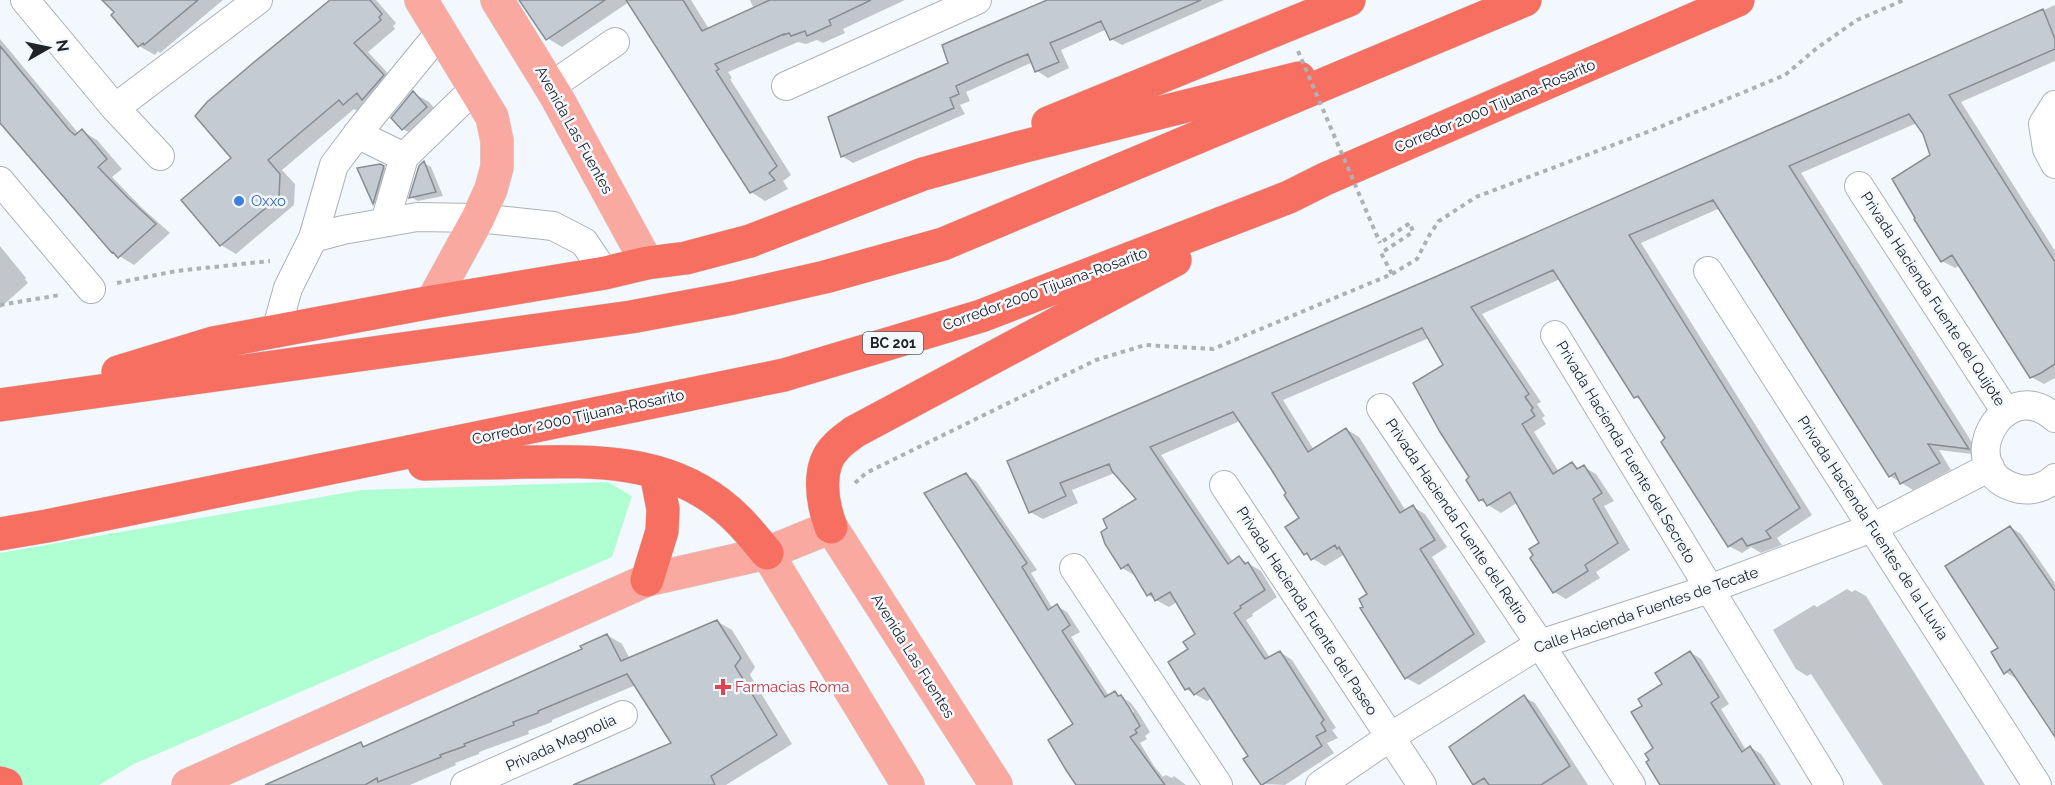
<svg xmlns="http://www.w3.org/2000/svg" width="2055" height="785" font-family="Raleway,sans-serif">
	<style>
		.green { fill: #afffd3 }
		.shadow { fill: #0003 }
		.building { fill: #c5cbd2; stroke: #878d94; stroke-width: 1.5 }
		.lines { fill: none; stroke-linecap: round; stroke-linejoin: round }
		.minor-casing { stroke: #acb2b9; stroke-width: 30 }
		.major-casing { stroke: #d3d3d4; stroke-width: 34 }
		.highway-casing { stroke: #d3d3d4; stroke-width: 34 }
		.path { stroke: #adb1b6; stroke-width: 4; stroke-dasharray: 4.5 4.5; stroke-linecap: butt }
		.minor { stroke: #fff; stroke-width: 28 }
		.major { stroke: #faa9a0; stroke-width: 33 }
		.highway { stroke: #f66f60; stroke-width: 33 }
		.path-bridge { stroke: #adb1b6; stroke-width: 4; stroke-dasharray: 4.5 4.5; stroke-linecap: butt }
		.shop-dot { fill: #3f7fe0; stroke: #f3f8fe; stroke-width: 2 }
		.health-dot { fill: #e0444e; stroke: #f3f8fe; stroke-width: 2 }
		.labels { text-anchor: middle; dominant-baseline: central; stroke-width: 5; stroke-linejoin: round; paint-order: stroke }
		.shield { fill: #f3f8fe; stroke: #606367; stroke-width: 1.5 }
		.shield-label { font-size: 14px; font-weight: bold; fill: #212326 }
		.street-label { font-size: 15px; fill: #212326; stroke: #f3f8fe }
		.shop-label { font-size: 15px; fill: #366cbe; stroke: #f3f8fe; text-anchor: start }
		.health-label { font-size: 15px; fill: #be3a42; stroke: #f3f8fe; text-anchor: start }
	</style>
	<rect width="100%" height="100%" fill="#f3f8fe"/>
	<path class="green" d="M608,482l24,14 -20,61 -478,207 -35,21h-99v-232l361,-63z"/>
	<path class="shadow" d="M106,0h117l-63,53 -2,-2 -3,4 -16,-9z
		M332,0h44l20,23 -3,3 2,3 -27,23 30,32 -39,28 -5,-3 -72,61 13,14 -1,21 -58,49 -15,-9 -38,-45 50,-41z
		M520,0h171l18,29 45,-20 -4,-9h155l-62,29 2,4 -22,10 -6,-3 -11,4 -8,-2 -70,30 4,6 -2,1 61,96 -8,6 5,8 -23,12 -14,-9 -122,-190 -67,45 -15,-9z
		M1051,0h173l-102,45 -11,-6 -4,-10 -46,21 8,18 -21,10 -11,-7 -4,-9 -67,30 4,9 -10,4 5,9 -112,49 -11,-7 108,-92z
		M2055,5v56l-94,41 94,149v127l-11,6 -13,-7 -71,-112 -5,3 -13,-7 -10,-106 -8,-21 -7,-11 -116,50 179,282 -41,-5 12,20 -38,20 -23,-14 -170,-268 -79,35 171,272 -35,23 5,7 -21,8 -10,-6 -9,6 -13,-7 -62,-108 -23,-36 -9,-5 -75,-118 -78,35 59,88 -4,2 8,12 -3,2 4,6 -12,8 25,40 13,-8 8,5 4,-2 12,7 18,27 -10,5 26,44 -34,22 4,6 -34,21 -12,-7 -13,-49 -23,-41 -17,11 -21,-13 -9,-22 -26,-112 -16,-28 -146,62 31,50 32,-21 13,8 47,74 7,-4 12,7 22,33 -15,10 54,85 -67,43 -13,-7 -37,-84 -24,-40 -20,12 -20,-12 -4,-36 -13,-24 -48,-73 -79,34 72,107 6,-4 22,13 16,26 -25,17 1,2 -7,4 24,38 10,-6 12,8 44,68 -4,2 6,8 -11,5 7,10 -49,32 -23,-1 -12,-28 -38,-58 -5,3 -21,-12 4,-39 8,-15 -21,-33 -8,5 -13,-7 -8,-5 -12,-21 -2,1 -12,-7 16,-69 -23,-26 -43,17 6,13 -35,16 -13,-7 -21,-50 427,-184z
		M0,39l79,95 3,-3 15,9 25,29 -10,8 30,31 28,25 -36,32 -21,-13 -113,-133z
		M413,93l16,9 13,15 -23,21 -16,-9z
		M424,163l7,4 12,29 -25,5 -7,-4z
		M380,165l11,6 -10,36 -7,-4 -15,-34z
		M0,246l26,32 -1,1 3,4 -28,25z
		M966,475l10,6 61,89 -6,3 22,36 4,-3 10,6 13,20 -9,5 38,59 6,-3 9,5h-3l10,16 3,-2 -9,-13 6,4 8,11 11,18 -5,4 2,3 -7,4 14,23 9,11 3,-2 6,3 2,-2 12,9h-109l-1,-61z
		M2010,527l11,7 34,49v150l-37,-55 -1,1 -12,-7 -5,-24z
		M1847,589l5,3 3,-2 11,6 119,189h-102l-72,-111 -4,2 -11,-7 -23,-39 41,-25 3,2z
		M716,621l16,9 23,37 -5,8 42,69 -66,41h-153l101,-41 -38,-59 -84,35v2l-24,9 1,3 -50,18v2l-24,9 1,2 -46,20h-142l93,-41 5,3 217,-97 24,-15 15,9 8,15z
		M1690,652l11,7 28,45 -8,5 25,41 4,-3 11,7 20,31h-119l-7,-36 -11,-43z
		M1524,697l11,6 53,82h-113l-24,-37z"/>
	<path class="building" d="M102,0h96l-54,45 -1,-2 -5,4 -27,-32 3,-3z
		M330,0h40l12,14 -3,3 2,3 -27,23 30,32 -22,25 -5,-7 -14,12 -4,-5 -71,60 12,14 -1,23 -59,49 -39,-46 50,-42 -36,-42 12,-14 46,-39z
		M519,0h86l-59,40z
		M626,0h57l19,31 68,-31h101l-42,20 2,5 -24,11 -2,-5 -14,5 -2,-3 -5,2v-1l-69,30 4,5 -3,2 61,95 -8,7 6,7 -25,13z
		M1047,0h154l-91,40 -9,-19 -27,12 -24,10 9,19 -24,10 -7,-18 -22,9 -50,23 3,8 -9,4 4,10 -113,49 -13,-40 120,-54 -6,-18z
		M2043,9l12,30v10l-106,46 106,167v102l-14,9 -11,5 -78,-123 -11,7 -27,-43 1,-1 -23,-39 38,-24 -7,-21 -14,-20 -120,52 180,283 -41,-5 12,19 -40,21 -5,-11 -6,4 -176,-277 -84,35 171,273 -34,23 5,7 -24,8 -5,-8 -14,9 -67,-105 4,-4 -27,-42 -4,2 -81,-128 -82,37 58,87 -4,3 8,11 -2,2 4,6 -13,8 31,50 19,-12 5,7 7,-4 18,28 -9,6 25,44 -33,22 3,6 -35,22 -23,-35 3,-3 -4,-6 10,-6 -29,-51 -23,14 -4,-7 -4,2 -13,-21 3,-3 -29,-45 -27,-49 30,-18 -21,-37 -150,65 36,59 38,-24 54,85 13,-8 22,35 -15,9 54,85 -69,45 -45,-71 3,-1 -4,-8 8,-5 -28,-47 -2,2 -2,-4 -24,15 -4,-7 -3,2 -19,-28 14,-9 -15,-23 2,-2 -15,-24 -38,-57 -83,35 78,117 11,-8 6,8 3,-2 17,28 -25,16 1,2 -7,5 31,46 15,-8 44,69 -3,3 5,8 -10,5 6,10 -60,39h-1l-18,-26 5,-3 -44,-68 -10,7 -5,-7 -4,2 -17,-28 20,-13 -5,-7 12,-8 -25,-42 -15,9 -4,-8 -4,3 -19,-32 -7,5 -16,-25 -4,-12 6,-4 -4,-9 33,-20 -24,-28 -3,-7 -49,19 6,13 -37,17 -22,-52 428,-184z
		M0,46l70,85 5,4 7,-6 25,30 -9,8 29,30 29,27 -38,34 -5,-6 -1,1 -112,-130z
		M413,91l14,16 -25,23 -11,-12z
		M424,161l12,31 -27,6 10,-32z
		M380,164l4,2 -11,38 -16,-36z
		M966,473l61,90 -5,4 26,43 9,-6 13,21 -8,6 43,66 10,-6 3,5 3,-1 8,12 11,19 -5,4 2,3 -7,4 35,48h-89l-10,-15 -18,-30 25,-16 -149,-231z
		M2010,526l45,65v146l-45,-68 -6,5 -13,-22 7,-4 -53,-82z
		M717,620l24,38 -6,8 42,69 -66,41 4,9h-142l98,-42 -44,-69 -89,37v2l-25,9 1,3 -50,19 1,2 -25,9 1,2 -63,25 -1,-4 -12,7h-100l96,-43 2,5 49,-22 170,-76 -2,-3 27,-12 14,27z
		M1690,651l29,46 -8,6 31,49 8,-6 25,39h-115l-14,-23 3,-2 -4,-6 8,-6 -22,-36 11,-6 -4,-7 24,-15 -7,-11z
		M1524,695l46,71 -29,19h-52l-5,-7 -11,7 -24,-38z"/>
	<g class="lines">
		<defs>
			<path id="minor" d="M25,0l90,108 45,48
				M786,86l191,-86
				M550,87l65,-45
				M2055,105l-12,19 4,25 8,15
				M115,108l143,-108
				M357,134l47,23
				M0,181l91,108
				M1859,186l147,226
				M385,222l19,-65 71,-69
				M313,238l21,-73 31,-41 76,-93
				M1708,271l329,514
				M276,331l12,-43 25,-50 30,-8 74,-13 61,1 75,8 31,16 21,31
				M1555,335l274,450
				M1381,408l159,236 91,141
				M2055,418c-53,-48 -106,56 -35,71 12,2 26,-2 35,-11
				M1224,485l198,300
				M1074,568l144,217
				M465,785l158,-70
				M1320,785l70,-48 150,-93 169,-55 163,-61 118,-61"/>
			<path id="major" d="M421,0l71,117 5,24v26l-6,22 -13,29 -46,84
				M497,0l59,96 91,167
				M767,553l141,232
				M188,785l459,-205 120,-27 64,-26 165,258"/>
			<path id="highway" d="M1048,123l301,-123
				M118,372l95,-29 219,-41 173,-29 42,-10 39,-5 64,-17 173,-67 98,-27 278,-69
				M0,405l631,-88 102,-19 92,-21 118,-33 582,-244
				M424,464c34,-1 67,-1 101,-2 68,-1 137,-3 194,41 19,14 33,32 48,50
				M831,527c-9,-24 -15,-61 5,-80 5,-6 12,-10 18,-15l321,-172
				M0,534l47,-8 737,-151 197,-59 308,-119 36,-18 413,-179
				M647,580l15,-49 1,-22 -7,-36
				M0,783l6,2"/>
		</defs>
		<use href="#minor" class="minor-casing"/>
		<use href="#major" class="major-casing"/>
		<use href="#highway" class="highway-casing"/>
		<path class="path" d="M1392,274l25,-15 13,-25 9,-13 37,-24 174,-66 135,-56 32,-27 40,-28 47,-20
			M117,283l59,-12 94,-10
			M0,305l60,-10
			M855,483l11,-10 230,-113 49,-15 68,4 179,-75 -11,-21 32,-21 -3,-9 -30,20"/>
		<use href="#minor" class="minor"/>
		<use href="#major" class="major"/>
		<use href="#highway" class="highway"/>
		<path class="path-bridge" d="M1298,51l82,192"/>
	</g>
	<circle class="shop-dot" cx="239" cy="201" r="6"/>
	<path class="health-dot" d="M720 678h6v6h6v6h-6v6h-6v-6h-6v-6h6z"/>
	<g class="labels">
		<rect class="shield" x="863" y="332" width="60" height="22" rx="4.5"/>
		<g class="shield-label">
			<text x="893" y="343">BC 201</text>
		</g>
		<g class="street-label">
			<text transform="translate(1495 106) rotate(-23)">Corredor 2000 Tijuana-Rosarito</text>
			<text transform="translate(574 130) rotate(61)">Avenida Las Fuentes</text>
			<text transform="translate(1045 289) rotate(-20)">Corredor 2000 Tijuana-Rosarito</text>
			<text transform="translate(1933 299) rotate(57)">Privada Hacienda Fuente del Quijote</text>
			<text transform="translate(578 417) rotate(-12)">Corredor 2000 Tijuana-Rosarito</text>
			<text transform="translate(1626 452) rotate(59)">Privada Hacienda Fuente del Secreto</text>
			<text transform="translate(1457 521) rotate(56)">Privada Hacienda Fuente del Retiro</text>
			<text transform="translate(1873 528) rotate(57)">Privada Hacienda Fuentes de la Lluvia</text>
			<text transform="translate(1646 610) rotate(-19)">Calle Hacienda Fuentes de Tecate</text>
			<text transform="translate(1307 611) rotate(57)">Privada Hacienda Fuente del Paseo</text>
			<text transform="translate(913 656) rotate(58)">Avenida Las Fuentes</text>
			<text transform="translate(561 743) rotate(-24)">Privada Magnolia</text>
		</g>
		<g class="shop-label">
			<text x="251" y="201">Oxxo</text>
		</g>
		<g class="health-label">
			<text x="735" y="687">Farmacias Roma</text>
		</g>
	</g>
	<g transform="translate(48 48) rotate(81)" stroke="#f3f8fe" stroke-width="4.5" paint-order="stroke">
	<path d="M0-4.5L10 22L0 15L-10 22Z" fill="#212326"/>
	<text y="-9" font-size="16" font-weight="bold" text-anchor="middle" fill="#212326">N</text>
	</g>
</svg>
